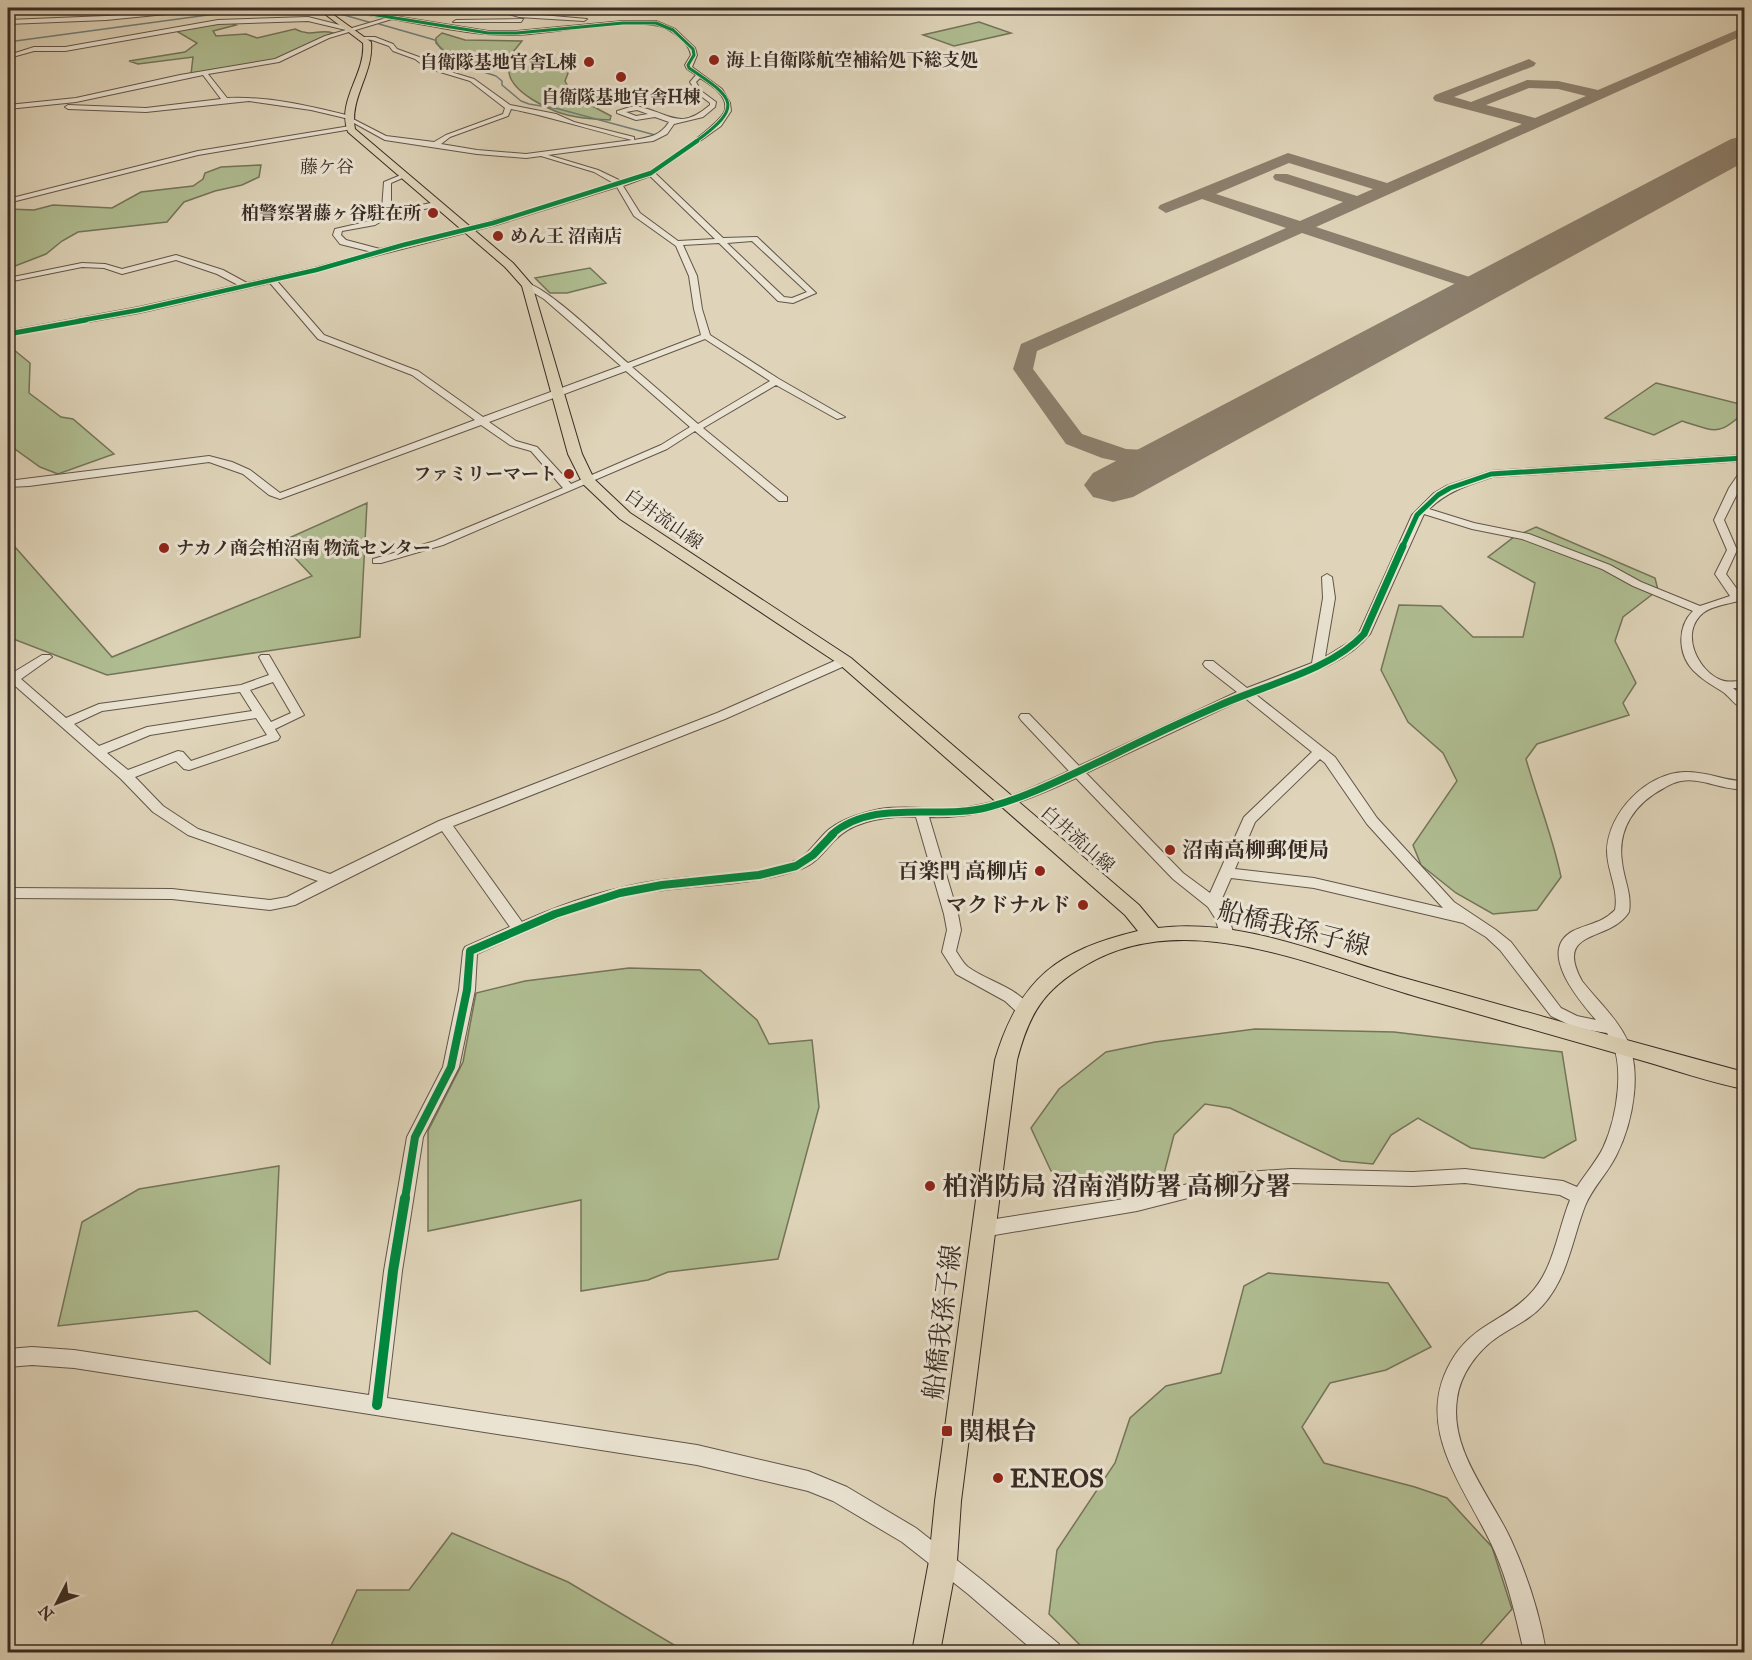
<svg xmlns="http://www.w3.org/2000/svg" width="1752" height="1660" font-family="'IM FELL Great Primer','Noto Serif JP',serif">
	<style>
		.green { fill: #afbd91; stroke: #74745a; stroke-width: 1.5 }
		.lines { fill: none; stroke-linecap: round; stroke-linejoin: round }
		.stream { stroke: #707f7c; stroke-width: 1.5 }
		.taxiway { fill: #8c806e; fill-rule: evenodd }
		.runway { fill: #8c806e; fill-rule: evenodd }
		.minor-casing { stroke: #625549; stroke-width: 2 }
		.major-casing { stroke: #382b24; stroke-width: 2 }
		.minor { fill: #eae3d2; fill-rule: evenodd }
		.major { fill: #dfd4b9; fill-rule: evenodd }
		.cycleway-far5-casing { stroke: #eae3d2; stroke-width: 4.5 }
		.cycleway-far4-casing { stroke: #eae3d2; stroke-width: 7 }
		.cycleway-far3-casing { stroke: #eae3d2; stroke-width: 8 }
		.cycleway-far2-casing { stroke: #eae3d2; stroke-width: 10 }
		.cycleway-far1-casing { stroke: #eae3d2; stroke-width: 12 }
		.cycleway-casing { stroke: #eae3d2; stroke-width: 14 }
		.cycleway-far5 { stroke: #00873e; stroke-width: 3 }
		.cycleway-far4 { stroke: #00873e; stroke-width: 4.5 }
		.cycleway-far3 { stroke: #00873e; stroke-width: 5 }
		.cycleway-far2 { stroke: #00873e; stroke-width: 7 }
		.cycleway-far1 { stroke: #00873e; stroke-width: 8 }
		.cycleway { stroke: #00873e; stroke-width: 10 }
		.poi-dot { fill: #8f2418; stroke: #eae3d2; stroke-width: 2 }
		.labels { text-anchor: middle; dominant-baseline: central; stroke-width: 6; stroke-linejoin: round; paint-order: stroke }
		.far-poi-label { font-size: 18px; font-weight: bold; fill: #382b24; stroke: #eae3d2; text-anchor: start }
		.far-neighbourhood-label { font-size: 18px; fill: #382b24; stroke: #eae3d2 }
		.far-street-label { font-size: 18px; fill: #382b24; stroke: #eae3d2 }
		.poi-label { font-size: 21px; font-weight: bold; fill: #382b24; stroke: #eae3d2; text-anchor: end }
		.near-street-label { font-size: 26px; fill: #382b24; stroke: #eae3d2 }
		.near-poi-label { font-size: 26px; font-weight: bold; fill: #382b24; stroke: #eae3d2; text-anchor: start }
	</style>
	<rect width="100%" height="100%" fill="#dfd4b9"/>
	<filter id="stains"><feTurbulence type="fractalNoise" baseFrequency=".00333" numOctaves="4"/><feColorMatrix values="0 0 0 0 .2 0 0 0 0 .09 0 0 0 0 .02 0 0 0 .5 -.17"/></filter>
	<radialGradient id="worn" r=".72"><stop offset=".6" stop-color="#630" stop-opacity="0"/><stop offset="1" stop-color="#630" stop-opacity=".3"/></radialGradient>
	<path class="green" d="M229,22l7,3 -23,6 3,5 30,-2 11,4 38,-9c17,9 24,-1 38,4l-56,26 -86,15 2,-17 -55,7 -9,-3 56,-9 12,-9 -19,-11 1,-2z
		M979,22l32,11 -57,13 -31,-11z
		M442,33l23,7 57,1 -9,11 7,3 28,2 4,6 18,5 -5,13 6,11 10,8 30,16 -1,4c-13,-1 -26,-1 -38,-4 -19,-3 -66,-25 -63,-48l-50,-11 -15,-6 -8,-8v-5z
		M261,165l-2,12 -17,8 -27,6 -31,11 -17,20 -89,10 -16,9 -16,13 -31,12 -7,1v-58l26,1 19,-5 59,3 29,-16 52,-6 10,-7 2,-6 16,-6z
		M590,268l16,15 -39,10h-17l-15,-15z
		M8,345l22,18 -1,30 32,24 12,2 41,35 -56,20 -18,-7 -32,-23z
		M1656,383l88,22v7c-25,25 -30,19 -62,9l-28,14 -49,-17z
		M367,503l-7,134 -253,38 -99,-38v-98l104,118 200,-81 -32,-34z
		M1536,527l119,51 3,12 -35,27 -8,24 21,42 -13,20 6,12 -92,29 -11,15c11,39 27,78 35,118l-24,33 -44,4 -37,-21 -35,-28 -8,-20 44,-64 -14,-28 -35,-31 -27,-52 18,-65 42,1 32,31h50l12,-54 -47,-26 26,-20z
		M629,968l71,2 57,50 12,24 43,-4 7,67 -41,152 -110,13 -20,8 -67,11v-91l-153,31v-100l35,-69 13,-69 49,-12z
		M1255,1029l139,3 168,20 14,88 -32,18 -73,-10 -53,-30 -27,17 -18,29 -32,-3 -111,-53 -25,-4 -31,31 -17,66 -70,-14 -36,-16 -20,-43 28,-39 47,-37 49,-10z
		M279,1166l-9,198 -73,-53 -139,15 24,-104 57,-33z
		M1268,1273l120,10 43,64 -45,23 -56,13 -28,44 22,36 91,24 32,11 45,49 20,62 -38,43h-387l-38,-38 8,-64 58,-87 15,-45 36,-32 55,-13 23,-87z
		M452,1533l116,49 118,70h-358l29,-62h52z"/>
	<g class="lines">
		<path class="stream" d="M310,8l11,4
			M330,11l42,12
			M379,24l56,16 10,15 11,8 40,13 6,5v4l19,16 8,3 30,5 96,26
			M8,42l252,-34"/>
		<path class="taxiway" d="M1744,27v8l-428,192 172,56 3,4 -3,4h-12l-174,-58 -265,118 -4,18 49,65 44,15 19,1 27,-4 8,2 3,5 -3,5 -35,6 -19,-1 -24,-5 -36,-14 -53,-75 8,-25 265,-116 -84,-29 -36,14 -8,-5 2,-3 128,-52 99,30 135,-59 -87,-23 -2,-3 2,-3 94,-36 7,4 -2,3 -80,31 17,5 56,-22 31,1 40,9zM1529,88l29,1 28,7 -51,22 -49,-13zM1289,163l84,26 -16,7 -70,-22h-12l-2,3 2,3 68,22 -43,19 -84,-27z"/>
		<path class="runway" d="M1744,136v26l-611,335 -20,5 -20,-5 -9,-12 9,-12 638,-334z"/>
		<defs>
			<path id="minor" d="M210,8h16l-120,12 -98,4v-4l98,-4z
				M342,8l21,4 5,-4h5l-4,4 119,19h29l106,-10h33l19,8 20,19 2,7 -5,12 30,22 8,14 1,8 -10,15 -66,47 68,65 34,-1 59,56 -23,10 -15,-2 -59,-58 -36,2 14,31 5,33 8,26 69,44 66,38 -8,2 -61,-34 -73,43 84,69v4h-8l-84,-70 -28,18 -224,96 -62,18h-8v-4l62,-18 128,-53 -32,-37 -21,-6 -29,-20 -201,74 -11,-4 -26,-21 -34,-12 -180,24 -21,1v-6l201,-25 23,6 18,8 30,23 195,-73 -63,-45 -94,-36 -48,-56 -131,30 -131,23v-5l131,-24 99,-22 -21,-11 -41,-14 -54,14 -18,-6 -22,-1 -74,15v-4l74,-15 23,1 17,5 54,-14 47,15 24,13 67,-15 58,-16 -32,-8 -7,-9 2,-6 35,-8 14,-8 -2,-4 2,-27 17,-7 6,1 -16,7v28l45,-9 4,2 -1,2 -49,10 -15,9 -33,6 -1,4 5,5 34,9 111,-28 124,-37 -21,-12 -53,-16 -15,2 -49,-4 -92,-14 -40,-22 -34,-8 -62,-9 -103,11 -78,-3 -3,-2 3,-2 78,3 75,-9 -18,-24 -127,27 -68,7v-4l68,-7 104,-23 95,-16 50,-23 21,-6 -38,-9 -90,3 -153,27h-31l-18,5 -8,6v-5l4,-3 22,-7h31l153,-27 90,-3 44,11 34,-10 -47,-8zM392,19c40,7 82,17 123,16 45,-2 94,-16 139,-10 13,1 35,16 37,30l-6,10 2,4 9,6 -6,7 7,11 13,10v2c-30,26 -39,9 -70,2 -7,-2 -16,2 -23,4v2l19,7 19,-3 14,5c-9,14 -19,15 -35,18v-3l-60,-15 -18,-8 -46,-9 -36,-26 -43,-13 -12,-9 -22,-8 -4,-5 -18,-7h-12v2l9,1 17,6 4,5 22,8 12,9 43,13 35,27 -2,6 -57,21 -12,7 -48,-6 -35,-18 -1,-2c-40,-10 -82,-20 -123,-18l-19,-24 71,-12 50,-24zM700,78c11,7 28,17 25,32 -3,13 -63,55 -77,62 -8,4 -18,7 -27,9l-23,-11 -50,-15 105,-14 14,-7 7,-10 29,-7 12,-10 1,-5 -15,-11 -5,-9zM511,109c41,8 80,21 121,31l-106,14 -49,-4 -36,-6 9,-7 58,-21zM637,110l11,4 -12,2 -10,-4zM650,176l65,63 -37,2 -38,-28 -17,-27zM617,187l17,29 42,30 13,30 5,33 7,26 -73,28c-18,-15 -85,-81 -104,-80v4l20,12 77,67 -138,51 -65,-46 -94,-36 -47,-54 219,-56zM752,241l55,51 -15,6 -8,-1 -57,-54zM705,339l65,42 -72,43 -66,-57zM626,371l64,56 -29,18 -90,39 -34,-37 -21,-6 -27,-19z
				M488,8h7l24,5 68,6 -3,2 -65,-4z
				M523,19l-2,3h-68l3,-2z
				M8,68l3,4 -3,2z
				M350,126l2,3 -154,26 -190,48v-4l190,-48z
				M1744,455v6l-252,16c-24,8 -44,14 -63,32l45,14 55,11 81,31 31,17 59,24 30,-10 -15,-22 12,-24 -13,-30 15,-32 11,-16 4,-1v9l-20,40 13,30 -11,24 16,22 -3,5c-12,3 -27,5 -36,12 -24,20 -5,58 18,67 6,3 17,1 23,0v8h-11l11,10v11c-8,-2 -14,-12 -21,-17 -9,-6 -19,-11 -27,-19 -18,-16 -20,-45 -3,-62l-60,-25 -31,-17 -80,-30 -50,-10 -48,-15 -54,120c-27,34 -77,44 -115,60l80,63 42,61 77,84 42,28 15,12 50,66 16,8 19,4c-16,-19 -60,-69 -23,-89 16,-8 28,-7 42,-21 4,-21 -8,-39 -8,-59 1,-38 39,-78 78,-79 21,-1 39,9 59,9v8c-21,2 -42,-12 -63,-8 -6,1 -12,4 -17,7 -29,15 -47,41 -42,74 2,18 10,32 7,50 -19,31 -76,16 -47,69 13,17 31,33 42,53 20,33 9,89 -8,122 -9,18 -24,32 -31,50 -13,34 -17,71 -42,99 -12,14 -29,21 -44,31 -21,14 -39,38 -42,63 -8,51 34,97 54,141 16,35 29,75 35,112h-22c-8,-33 -15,-68 -29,-100 -28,-64 -87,-126 -40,-197 21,-31 50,-35 74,-60 25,-25 28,-63 41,-95l-10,-5 -95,-12 -52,3 -122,-3 -60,4 -94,24 -154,26 -6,-3 -3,-5 3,-5 6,-3 154,-24 94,-24 60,-4 122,3 52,-3 98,12 14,6c8,-13 19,-25 26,-39 14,-30 24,-87 4,-115l-31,-5 -25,-12 -51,-66 -14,-13 -23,-14 -149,-35 -83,-10 -11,25 9,15 5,18 -2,4h-10l-7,-22 -7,-11 -35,-28 -97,-101c-47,22 -94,41 -147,39l29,97 3,16 -5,21c4,6 7,12 12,16 20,15 51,20 64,43l-3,4 -5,2 -5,-2 -14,-13 -49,-27 -14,-22 5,-22 -3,-16 -28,-97c-28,-1 -60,2 -81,23 -11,11 -19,24 -34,29 -50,18 -105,15 -157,24 -59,10 -113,36 -167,61l-2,36 -16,77 -36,70 -21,134 -15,127 310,47 111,26 39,16 69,41 66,52 77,64 3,8h-27l-67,-58 -66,-52 -69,-41 -25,-10 -111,-26 -623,-97 -42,-3 -24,2v-18l24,-2 42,3 295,45 15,-124 23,-134 36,-70 16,-77 4,-39 2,-4 45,-20 -68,-96 -147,74 -25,5 -98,-11 -164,-1v-10l164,1 98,11 17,-3 31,-16 -130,-46 -35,-23 -32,-33 -108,-95 -5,2 1,-11 33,-20h8l2,2 -31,22 45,39 33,-14 142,-19 28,-10 -10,-18 2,-2h8l35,60 -29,14 5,8 -2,3 -89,30 -5,-1 -8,-8 -41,16 28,29 35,23 132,45 109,-53 278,-108 124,-55h8l2,3 -2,3 -124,55 -272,107 69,96c44,-20 91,-35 139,-42 43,-5 90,-3 131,-18 15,-5 23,-19 34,-30 14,-13 35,-19 54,-23 26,-4 51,1 77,-1 39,-2 77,-21 112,-37l-48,-51 -2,-3 2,-3h8l50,52 158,-74 -32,-25 -2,-3 2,-3h8l34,27 65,-25 11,-65 -1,-21 5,-3 5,3 3,21 -10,59 26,-16 8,-8 53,-118 22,-22 12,-7 45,-15zM273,682l18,31 -20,9 -21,-32zM240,692l12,19 -105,16 -48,19 -25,-22 28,-13zM1245,698l67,54 -68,65 -34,76 -27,-20 -97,-100zM256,718l11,17 -76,26 -8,-9 -5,-1 -50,19 -21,-17 43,-18zM1320,759l5,4 42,61 76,84 -129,-30 -79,-9 20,-47z"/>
			<path id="major" d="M317,8h7l47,34c3,31 -22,56 -16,87l158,134 19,22 50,169 12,25 36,34 221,145 288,247 19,23c83,-10 162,26 239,48 116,32 231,65 347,96v17c-35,-7 -69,-19 -104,-29 -74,-21 -148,-42 -222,-63 -101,-29 -232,-92 -332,-32 -43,25 -57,49 -69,95l-56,441 -4,60 -17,91h-28l17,-91 6,-60 60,-441c24,-81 63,-110 143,-129l-13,-16 -286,-251 -219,-145 -37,-35 -15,-30 -46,-168 -17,-19 -157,-135c-12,-31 18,-58 15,-89z"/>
		</defs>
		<use href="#minor" class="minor-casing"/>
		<use href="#major" class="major-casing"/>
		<use href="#minor" class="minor"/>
		<use href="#major" class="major"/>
		<defs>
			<path id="cycleway-far5" d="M371,8l-7,5 124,20h29l106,-10h33l17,7 20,19 1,6 -6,10 1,3c45,30 56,38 6,74"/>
			<path id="cycleway-far4" d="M78,321l61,-11 177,-40 87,-25 90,-22 158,-50 46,-32"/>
			<path id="cycleway-far3" d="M8,334l78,-14
				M1402,548l15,-33 21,-20 12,-7 41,-14 253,-16"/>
			<path id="cycleway-far2" d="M831,835c43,-38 107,-14 158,-28 41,-11 79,-31 118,-49 36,-18 74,-36 111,-52 46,-21 112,-35 146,-72l39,-88"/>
			<path id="cycleway-far1" d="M405,1199l10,-62 36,-70 16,-77 3,-39 85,-37 65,-21 42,-8 97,-10 37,-9 17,-11 20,-21"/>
			<path id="cycleway" d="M377,1405l16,-134 12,-73"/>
		</defs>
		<use href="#cycleway-far5" class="cycleway-far5-casing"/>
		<use href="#cycleway-far4" class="cycleway-far4-casing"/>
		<use href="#cycleway-far3" class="cycleway-far3-casing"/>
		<use href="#cycleway-far2" class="cycleway-far2-casing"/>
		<use href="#cycleway-far1" class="cycleway-far1-casing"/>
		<use href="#cycleway" class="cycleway-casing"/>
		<use href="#cycleway-far5" class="cycleway-far5"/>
		<use href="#cycleway-far4" class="cycleway-far4"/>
		<use href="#cycleway-far3" class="cycleway-far3"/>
		<use href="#cycleway-far2" class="cycleway-far2"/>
		<use href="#cycleway-far1" class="cycleway-far1"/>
		<use href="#cycleway" class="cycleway"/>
	</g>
	<g class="poi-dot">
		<circle cx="714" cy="60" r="6"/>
		<circle cx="589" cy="62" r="6"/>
		<circle cx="621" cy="77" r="6"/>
		<circle cx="433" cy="213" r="6"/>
		<circle cx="498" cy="236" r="6"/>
		<circle cx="569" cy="474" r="6"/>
		<circle cx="164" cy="548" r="6"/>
		<circle cx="1170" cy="850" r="6"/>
		<circle cx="1040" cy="871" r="6"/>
		<circle cx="1083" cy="905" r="6"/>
		<circle cx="930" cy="1186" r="6"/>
		<rect x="941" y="1425" width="12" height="12" rx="3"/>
		<circle cx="998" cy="1478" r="6"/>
	</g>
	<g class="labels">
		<g class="far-poi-label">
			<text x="726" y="60">海上自衛隊航空補給処下総支処</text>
			<text x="577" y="62" text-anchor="end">自衛隊基地官舎L棟</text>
			<text x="621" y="97" text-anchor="middle">自衛隊基地官舎H棟</text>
			<text x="421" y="213" text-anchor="end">柏警察署藤ヶ谷駐在所</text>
			<text x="510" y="236">めん王 沼南店</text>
			<text x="557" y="474" text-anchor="end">ファミリーマート</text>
			<text x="176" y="548">ナカノ商会柏沼南 物流センター</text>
		</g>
		<g class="far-neighbourhood-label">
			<text x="327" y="167">藤ケ谷</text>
		</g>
		<g class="far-street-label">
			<text transform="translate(664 519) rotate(35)">白井流山線</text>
			<text transform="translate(1078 839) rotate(41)">白井流山線</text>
		</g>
		<g class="poi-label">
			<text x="1182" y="850" text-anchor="start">沼南高柳郵便局</text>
			<text x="1028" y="871">百楽門 高柳店</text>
			<text x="1071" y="905">マクドナルド</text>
		</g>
		<g class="near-street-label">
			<text transform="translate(1294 928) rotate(14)">船橋我孫子線</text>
			<text transform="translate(942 1322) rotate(-83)">船橋我孫子線</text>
		</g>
		<g class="near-poi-label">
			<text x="942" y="1186">柏消防局 沼南消防署 高柳分署</text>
			<text x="959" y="1431">関根台</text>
			<text x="1010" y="1478">ENEOS</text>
		</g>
	</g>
	<rect width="1752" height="1660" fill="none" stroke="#dfd4b9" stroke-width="30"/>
	<rect x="9" y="9" width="1734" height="1642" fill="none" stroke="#382b24" stroke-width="3"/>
	<rect x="15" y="15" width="1722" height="1630" fill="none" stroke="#382b24" stroke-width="1.5"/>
	<g transform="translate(57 1603) rotate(228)" stroke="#eae3d2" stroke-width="4.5" paint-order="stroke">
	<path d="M0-4.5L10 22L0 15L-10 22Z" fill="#382b24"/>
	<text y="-9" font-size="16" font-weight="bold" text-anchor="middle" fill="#382b24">N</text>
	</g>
	<rect width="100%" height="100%" filter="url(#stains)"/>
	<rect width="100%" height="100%" fill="url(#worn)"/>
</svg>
